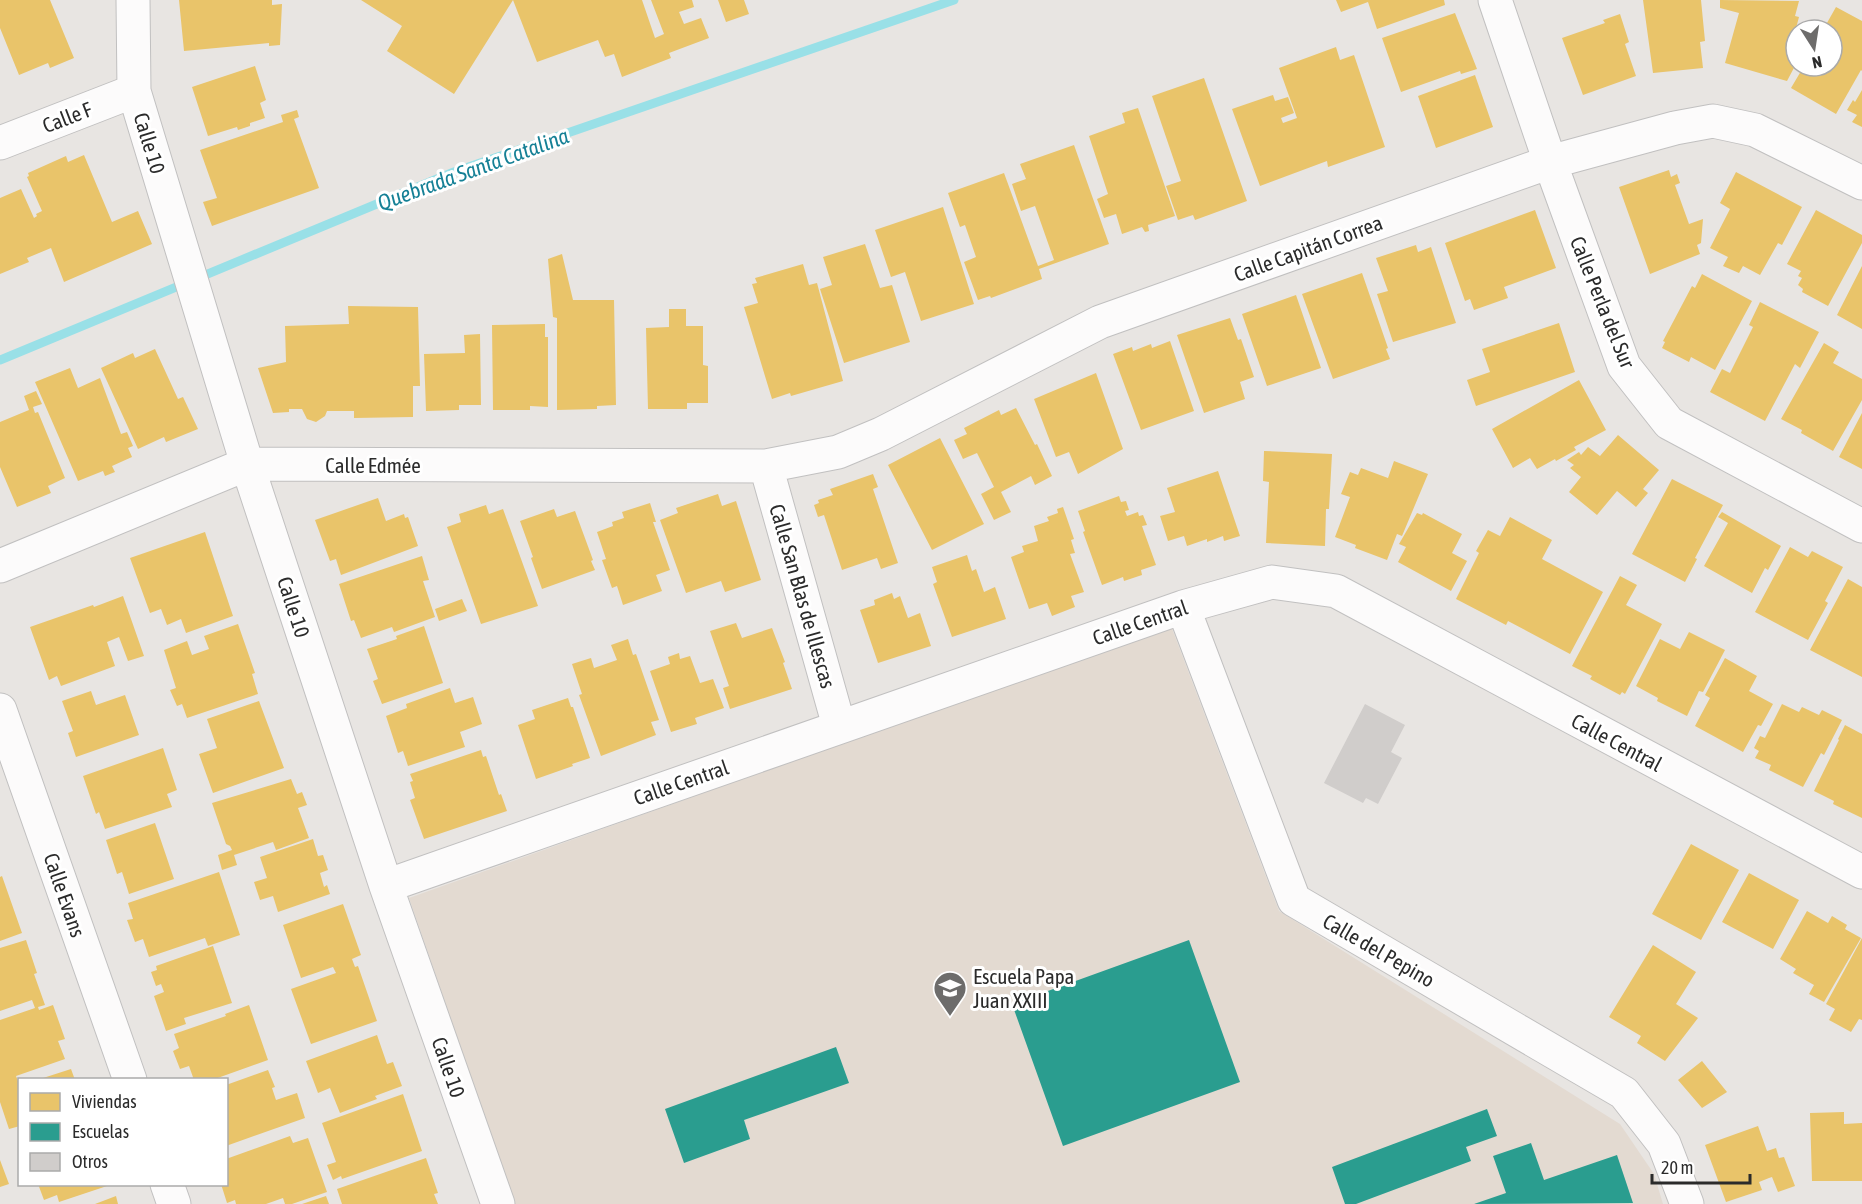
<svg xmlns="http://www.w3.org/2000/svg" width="1862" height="1204" font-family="'Asap Condensed',sans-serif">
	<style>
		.education { fill: #e3dad1 }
		.homes { fill: #e9c46a }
		.schools { fill: #2a9d8f }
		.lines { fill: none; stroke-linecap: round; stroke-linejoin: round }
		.stream { stroke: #99e0e7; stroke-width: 9 }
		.building { fill: #d0cdcb }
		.minor-casing { stroke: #c1c0c0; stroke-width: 35 }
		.minor { stroke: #fcfbfb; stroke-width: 33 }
		.labels { text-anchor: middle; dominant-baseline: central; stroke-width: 6; stroke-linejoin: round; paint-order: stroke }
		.street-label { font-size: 21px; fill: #2b2b2b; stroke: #fff }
		.poi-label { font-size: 21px; fill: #2b2b2b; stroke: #fff; text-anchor: start }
		.water-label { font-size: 22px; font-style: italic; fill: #158096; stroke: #fff }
	</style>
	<rect width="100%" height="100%" fill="#e8e5e2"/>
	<path class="education" d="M1171,626l108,285 341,213 34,50 9,30h-1148l-106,-306z"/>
	<path class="homes" d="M0,0h50l24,58 -24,10 -2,-5 -29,12 -19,-47z
		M179,0h93v5l10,-1 -2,41 -11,1v-3l-85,8z
		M361,0h281l13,38 9,-4 -13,-34h41l2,7 -15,5 5,12 17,-6 8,20 -40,15 2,5 -49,19 -8,-23 -9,3 -7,-17 -61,22 -24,-62 -59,94 -67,-43 15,-25z
		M718,0h26l5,14 -23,8z
		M1336,0h108l1,5 -68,24 -9,-27 -27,10z
		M1643,0h58l4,41 -5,1 3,26 -50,5z
		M1720,0l79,1 -4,15 4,1 -4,15 1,32 -9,17 -62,-18 14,-50 -19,-5z
		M1836,7l26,14v50l-1,-1 -25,44 -45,-26 13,-22h28v-36h-9z
		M1455,13l22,56 -16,5 -1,-3 -59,21 -19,-54z
		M1620,14l9,28 -4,2 11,32 -53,19 -21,-57 43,-15 -2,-3z
		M1336,47l4,13 14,-5 31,92 -57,20 -1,-6 -67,25 -28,-77 41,-14 2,6 13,-4 6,16 -13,5 2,5 14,-5 -18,-50z
		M255,66l11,34 -6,3 5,15 -15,5v3l-12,4 -1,-3 -29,9 -16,-49z
		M1475,75l18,52 -57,21 -18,-52z
		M1204,78l43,123 -52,19 -2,-5 -15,5 -12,-34 15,-5 -29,-85z
		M1862,90v37l-10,-5 5,-7 -10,-5 6,-10 2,2z
		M1138,108l37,108 -27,9 1,6 -4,1 -3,-5 -20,7 -6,-20 -12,4 -7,-19 11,-5 -19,-58 36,-13 -3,-10z
		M297,110l2,7 -5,2 25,69 -107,38 -9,-24 14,-4 -17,-48 83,-28 -2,-7z
		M1074,145l35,99 -70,25 3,10 -51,19 -1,-2 -12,4 -14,-38 12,-5 -11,-32 -5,2 -12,-34 56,-20 34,93 16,-6 -19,-54 -14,5 -9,-27 14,-5 -6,-15z
		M84,155l28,67 26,-11 14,33 -88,38 -13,-34 -24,10 2,4 -29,12v-76l21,-9 13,29 3,-2 -1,-2 6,-3 -15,-34 2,-1 -1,-3 38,-17 2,6z
		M1669,170l2,7 6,-3 3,9 -5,2 14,39 14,-5 -2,24 -4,2 3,9 -50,20 -31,-87z
		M1736,172l66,35 -20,38 -4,-2 -18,32 -17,-9 -4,7 -16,-7 5,-9 -18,-9 20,-39 -10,-6z
		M943,207l31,97 -53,17 -16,-49 -14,5 -16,-47z
		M1535,210l21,58 -52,19 4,11 -34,12 -4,-11 -5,2 -20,-58z
		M1816,210l46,25v8l-34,63 -26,-14 1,-3 -5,-4 4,-7 -4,-2 3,-5 -14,-7z
		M865,244l15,44 12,-3 18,57 -66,21 -24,-74 12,-4 -9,-28z
		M1416,245l2,7 13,-5 25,76 -63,19 -16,-48 11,-3 -12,-33z
		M562,254l11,46h41l2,105 -19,1v3l-40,1v-92l-4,-1 -5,-58z
		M803,264l6,21 8,-2 26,98 -52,15 -1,-3 -18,6 -28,-92 14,-4 -6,-19 5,-1 -2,-5z
		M1862,266v63l-25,-14z
		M1362,273l26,75 -2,1 4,10 -57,20 -31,-85z
		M1702,274l50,27 -37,69 -24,-13 -2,5 -27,-14 3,-6 -2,-1 29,-55 3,2z
		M1296,295l25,73 -54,18 -25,-72z
		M1760,302l59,30 -19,36 -5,-4 -30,57 -55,-29 12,-23 8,4 23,-46 -4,-2z
		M348,306l70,1 2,79h-7v31l-59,1v-7h-27l-2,5 -9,6 -9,-3 -5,-10h-13v3l-16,1 -15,-45 28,-6 -1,-36 64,-2z
		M669,309h17v17h17v39l5,1v37h-21v6h-39l-2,-81 23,-1z
		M1230,318l8,22 3,-1 13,38 -14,5 5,17 -41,14 -27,-78z
		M1559,323l16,49 -99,34 -9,-26 23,-8 -8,-23z
		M545,324v13h3v70l-18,-1v4h-37l-1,-85z
		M480,334l1,71h-22v5l-33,1 -2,-57 41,-1 -1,-18z
		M1170,341l24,70 -53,19 -28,-76 19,-7 1,4 18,-7 1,4z
		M1824,343l15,9 -6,11 29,16v21l-29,51 -32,-18 1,-3 -21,-11z
		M155,349l23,50 5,-2 15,32 -32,13 -2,-5 -26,12 -37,-81 32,-15 2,5z
		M70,368l8,20 22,-10 21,56 6,-2 6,14 -5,2 4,9 -20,9 3,6 -10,4 -2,-5 -25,10 -43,-99z
		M1096,373l27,76 -45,25 -9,-22 -13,5 -22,-58z
		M1579,380l27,50 -32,17 2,3 -20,11 -1,-2 -18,10 -7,-11 -17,10 -21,-39z
		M36,391l6,13 -9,3 2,6 3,-1 27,66 -17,8 3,7 -34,14 -17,-40v-45l29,-12 -5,-14z
		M1016,408l19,37 2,-1 15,32 -17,9 -4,-9 -30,16 10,20 -17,8 -13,-26 13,-7 -17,-34 -14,6 -9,-19 13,-6 -3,-6 35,-18 2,5z
		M1862,413v56l-23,-12z
		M1618,435l41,35 -16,19 5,4 -12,14 -19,-16 -20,24 -28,-23 12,-15 -11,-9 4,-3 -7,-5 12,-8 2,3 7,-8 12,9z
		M940,438l44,86 -52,26 -44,-85z
		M1264,451l68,3 -3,55h-3l-1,37 -59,-3 3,-61 -6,-1z
		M1394,461l34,13 -26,62 -5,-2 -10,26 -32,-12 1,-3 -21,-8 15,-40 -9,-3 9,-22 8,3 3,-7 27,10z
		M1218,471l22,65 -16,5 -1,-5 -16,6v-3l-20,7 -3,-10 -16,5 -8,-25 15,-4 -8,-24z
		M873,474l5,13 -5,2 25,74 -17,6 -4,-11 -35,12 -18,-55 -6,2 -4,-12 5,-2 -1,-3 15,-5 -3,-6z
		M1672,479l51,26 -28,53 2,1 -12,23 -53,-28z
		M718,494l4,12 14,-5 25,79 -36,12 -4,-11 -35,12 -26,-73 18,-7 -2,-5z
		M1119,496l2,6 5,-1 3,9 -4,1 2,5 11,-4 1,4 4,-1 4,10 -5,1 14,39 -15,5 1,5 -18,6 -1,-4 -21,8 -19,-53 2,-1 -7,-20z
		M378,498l8,23 18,-7 1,4 3,-1 10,29 -77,29 -5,-16 -6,2 -15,-41z
		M650,503l6,19h-3l17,48 -14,5 6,16 -39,14 -6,-19 -5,2 -10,-28 4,-1 -9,-27 16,-6 -1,-4 12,-4 -2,-6z
		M486,505l3,9 14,-5 35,97 -57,18 -34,-97 14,-5 -2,-8z
		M1063,507l11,32 -3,1 4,13 -5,1 14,38 -13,4 4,11 -23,9 -5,-13 -18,6 -18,-52 13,-5 -2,-6 16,-5 -4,-15 15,-5 -2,-4 11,-4 -1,-4z
		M554,509l3,8 18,-6 18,49 -2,1 4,9 -53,19 -11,-31 2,-1 -13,-36z
		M1722,512l59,34 -13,24 -3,-2 -13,25 -48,-27 24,-43 -10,-6z
		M1417,513l5,2 1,-2 39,21 -10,19 15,8 -16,30 -53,-29 8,-15 -7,-3z
		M1510,517l42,23 -10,19 61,33 -33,62 -62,-33 -2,4 -50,-26 23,-46 -3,-2 12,-21 12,6z
		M205,532l28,84 -47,17 -5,-14 -14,6 -6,-16 -11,4 -20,-55z
		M1790,547l18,10 4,-6 31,16 -18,34 3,2 -20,37 -53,-28z
		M967,555l5,16 4,-2 8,23 11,-5 11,32 -54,18 -19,-53 4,-2 -5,-15z
		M422,556l7,24 -6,1 12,36 -41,15 -2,-5 -31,11 -7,-18 -3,1 -12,-37z
		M1620,576l17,9 -11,20 36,19 -37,70 -3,-2 -2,3 -30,-16 2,-3 -20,-10z
		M1848,579l14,8v90l-52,-27z
		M892,593l2,6 6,-3 8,22 12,-5 11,33 -53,17 -18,-53 15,-5 -1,-5z
		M123,596l21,60 -16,5 -9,-24 -12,5 8,24 -54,20 -4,-10 -8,4 -19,-53 63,-22 1,2z
		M462,599l5,12 -28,10 -4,-12z
		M736,623l6,15 30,-10 13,34 -2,1 9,26 -62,20 -7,-21 6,-2 -19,-55z
		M238,624l17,49 -3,1 6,20 -71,24 -5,-14 -5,2 -7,-16 6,-2 -12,-38 23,-9 5,14 17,-6 -5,-13z
		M424,626l19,57 -61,21 -9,-23 5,-2 -11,-30 30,-10 -1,-3z
		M1689,632l36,18 -22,42 -4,-1 -12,25 -30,-15 1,-3 -22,-12 24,-47 20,10z
		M628,639l5,16 3,-1 23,66 -8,2 5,13 -55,21 -22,-61 3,-1 -10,-30 19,-6 3,10 23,-8 -6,-15z
		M679,653l1,6 10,-3 10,27 13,-4 11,29 -29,10 2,6 -26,8 -21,-61 20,-7 -2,-7z
		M1725,658l32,18 -8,15 24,13 -12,22 -3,-1 -15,27 -48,-26 15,-28 -5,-3z
		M450,688l5,15 18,-6 9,27 -22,8 5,15 -57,19 -5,-15 -5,2 -12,-37 21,-8 -1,-4z
		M91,691l5,14 29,-10 14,40 -63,22 -8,-24 5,-2 -11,-30z
		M568,698l3,9h2l17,51 -18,6 1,2 -37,13 -18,-54 17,-6 -3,-9z
		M259,701l25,67 -71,25 -14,-39 18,-6 -10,-29z
		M1782,704l17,8 3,-5 17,8 3,-5 20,10 -18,35 -3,-2 -18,34 -34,-17 2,-5 -16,-7 4,-7 -5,-3 6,-12 5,2z
		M1845,725l17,9v84l-29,-14 1,-3 -20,-10 25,-51 -1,-1z
		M163,748l14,42 -10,4 5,13 -67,22 -6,-17 -3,2 -13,-38z
		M481,750l2,7 3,-1 13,39 2,-1 6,17 -83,28 -14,-39 5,-2 -5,-16 3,-1 -3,-7z
		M291,779l6,15 5,-2 5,13 -9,3 11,30 -33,12 -3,-8 -39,13 3,10 -15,5 -4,-15 14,-5 -2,-4 -4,-2 -14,-41z
		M155,823l19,56 -45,15 -7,-22 -5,2 -11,-34z
		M313,839l5,17 5,-1 5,15 -8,3 4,14 3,-2 3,9 -52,18 -5,-16 -13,4 -6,-18 13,-4 -7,-21z
		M1691,844l48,26 -38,70 -49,-26z
		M219,872l21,63 -32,11 -3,-8 -56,19 -6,-18 -8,3 -8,-22 6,-1 -5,-16z
		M1749,873l50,27 -26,49 -51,-27z
		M2,876l20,57 -22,8v-64z
		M343,904l18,51 -9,4 3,8 3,-1 19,55 -66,23 -20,-55 45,-16 -3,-6 -32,11 -18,-53z
		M1807,911l21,12 4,-7 15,9 -2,4 16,9 -37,64 -15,-8 5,-9 -21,-12 3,-4 -16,-10z
		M1862,938v82l-3,-1 -8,13 -22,-12 6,-11 -9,-5z
		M26,940l11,33 -3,1 11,31 -7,2 1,3 14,-5 12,34 -7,2 7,18 -49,17 4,10v40l-11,3 -9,-27v-82l35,-12 -3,-8 -32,11v-63z
		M1653,945l43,27 -20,32 22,14 -33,43 -28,-18 4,-7 -32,-19z
		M213,946l19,57 -48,15 2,6 -20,7 -12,-35 10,-4 -3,-8 -5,2 -5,-14 6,-2 -1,-4z
		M249,1005l19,55 -56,20h-18l-5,-14 -9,3 -7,-18 6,-3 -5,-14 52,-18 -1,-2z
		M377,1035l10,29 6,-2 9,24 -27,10 2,3 -37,14 -10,-25 -12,5 -12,-32z
		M1702,1061l25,31 -25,16 -24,-28z
		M71,1069l4,11h-35v-1z
		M268,1070l7,17 -3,1 4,12 21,-7 8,25 -79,28v-61z
		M403,1094l19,57 -80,28 -1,-3 -8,4 -6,-15 9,-3 -14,-39z
		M1844,1112v12l18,-1v58h-50l-2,-68z
		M1758,1126l9,25 9,-3 3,10 5,-1 11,29 -17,6 -6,-15 -3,1 -10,4 3,8 -36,12 -21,-57z
		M290,1136l3,7 15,-5 19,54 -35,12h-7l-2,-6 -17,6h-30l-1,-4 -8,3 -6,-19h5v-25z
		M426,1158l12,35 -4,1 4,10h-96l-5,-15z
		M0,1160l9,24 -9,3z
		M38,1184h72v1l-51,17 -2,-7 -13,5z
		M116,1196l2,8h-23z
		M326,1196l3,8h-27z"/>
	<path class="schools" d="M1189,940l51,142 -177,64 -51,-142z
		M836,1047l13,36 -105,37 6,19 -66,24 -19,-54z
		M1487,1109l10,27 -31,11 5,14 -115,43h-11l-13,-37z
		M1531,1143l13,37 73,-25 16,48 -159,1 32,-11 -13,-37z"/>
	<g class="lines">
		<path class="stream" d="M0,360l454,-188 500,-172"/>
	</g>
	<path class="building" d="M1365,704l40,21 -14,27 11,6 -24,46 -12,-6 -3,5 -39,-20z"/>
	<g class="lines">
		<defs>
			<path id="minor" d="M133,0l1,91 113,373 139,422 112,318
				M1495,0l55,162 74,204 45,57 193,103
				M0,143l134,-52
				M766,466l73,260
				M0,566l247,-102 519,2 72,-14 43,-18 219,-112 450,-160 125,-34 38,-7 42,9 107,53
				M1183,607l111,293 330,193 40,51 23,60
				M0,710l130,370
				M386,886l797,-279 89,-25 64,9 526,281
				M167,1184l7,20"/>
		</defs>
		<use href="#minor" class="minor-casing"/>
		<use href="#minor" class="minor"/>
	</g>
	<defs>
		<symbol id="school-pin" viewBox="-11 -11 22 30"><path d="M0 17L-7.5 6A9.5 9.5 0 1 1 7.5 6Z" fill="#6d6c6b" stroke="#fff"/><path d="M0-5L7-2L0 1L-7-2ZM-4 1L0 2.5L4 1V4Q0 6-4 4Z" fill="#fff"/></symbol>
	</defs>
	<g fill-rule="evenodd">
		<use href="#school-pin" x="931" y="969" width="38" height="52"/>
	</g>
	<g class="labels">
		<g class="street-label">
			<text transform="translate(67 117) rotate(-21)">Calle F</text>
			<text transform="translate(150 143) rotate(73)">Calle 10</text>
			<text transform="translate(1308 248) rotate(-20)">Calle Capitán Correa</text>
			<text transform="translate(1603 302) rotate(68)">Calle Perla del Sur</text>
			<text x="373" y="465">Calle Edmée</text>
			<text transform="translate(803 596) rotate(74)">Calle San Blas de Illescas</text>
			<text transform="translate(294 607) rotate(72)">Calle 10</text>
			<text transform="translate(1140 622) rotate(-19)">Calle Central</text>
			<text transform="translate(1617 742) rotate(28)">Calle Central</text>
			<text transform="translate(681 782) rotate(-19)">Calle Central</text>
			<text transform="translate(65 895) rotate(71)">Calle Evans</text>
			<text transform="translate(1379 950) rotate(30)">Calle del Pepino</text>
			<text transform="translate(449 1067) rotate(71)">Calle 10</text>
		</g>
		<g class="poi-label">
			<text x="973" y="976">Escuela Papa<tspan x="973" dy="24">Juan XXIII</tspan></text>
		</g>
		<g class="water-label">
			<text transform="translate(473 169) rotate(-20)">Quebrada Santa Catalina</text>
		</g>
	</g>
	<rect x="18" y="1078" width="210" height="108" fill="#ffffff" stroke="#aaaaaa" stroke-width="1.5"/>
	<rect x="30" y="1093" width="30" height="18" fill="#e9c46a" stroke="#aaaaaa" stroke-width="1.5"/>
	<text x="72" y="1108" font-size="18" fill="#2b2b2b">Viviendas</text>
	<rect x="30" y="1123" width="30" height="18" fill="#2a9d8f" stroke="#aaaaaa" stroke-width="1.5"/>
	<text x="72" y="1138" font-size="18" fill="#2b2b2b">Escuelas</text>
	<rect x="30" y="1153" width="30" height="18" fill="#d0cdcb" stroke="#aaaaaa" stroke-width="1.5"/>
	<text x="72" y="1168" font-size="18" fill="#2b2b2b">Otros</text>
	<g transform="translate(1814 48) rotate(168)"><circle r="28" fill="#ffffff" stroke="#aaaaaa" stroke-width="1.5"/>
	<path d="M0-4.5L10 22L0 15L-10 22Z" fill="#6d6c6b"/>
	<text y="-9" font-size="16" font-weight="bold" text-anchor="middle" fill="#2b2b2b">N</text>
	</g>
	<path d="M1652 1174v9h98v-9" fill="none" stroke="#2b2b2b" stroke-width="3"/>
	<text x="1661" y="1174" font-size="18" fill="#2b2b2b" stroke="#ffffff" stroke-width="4.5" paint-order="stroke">20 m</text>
</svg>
